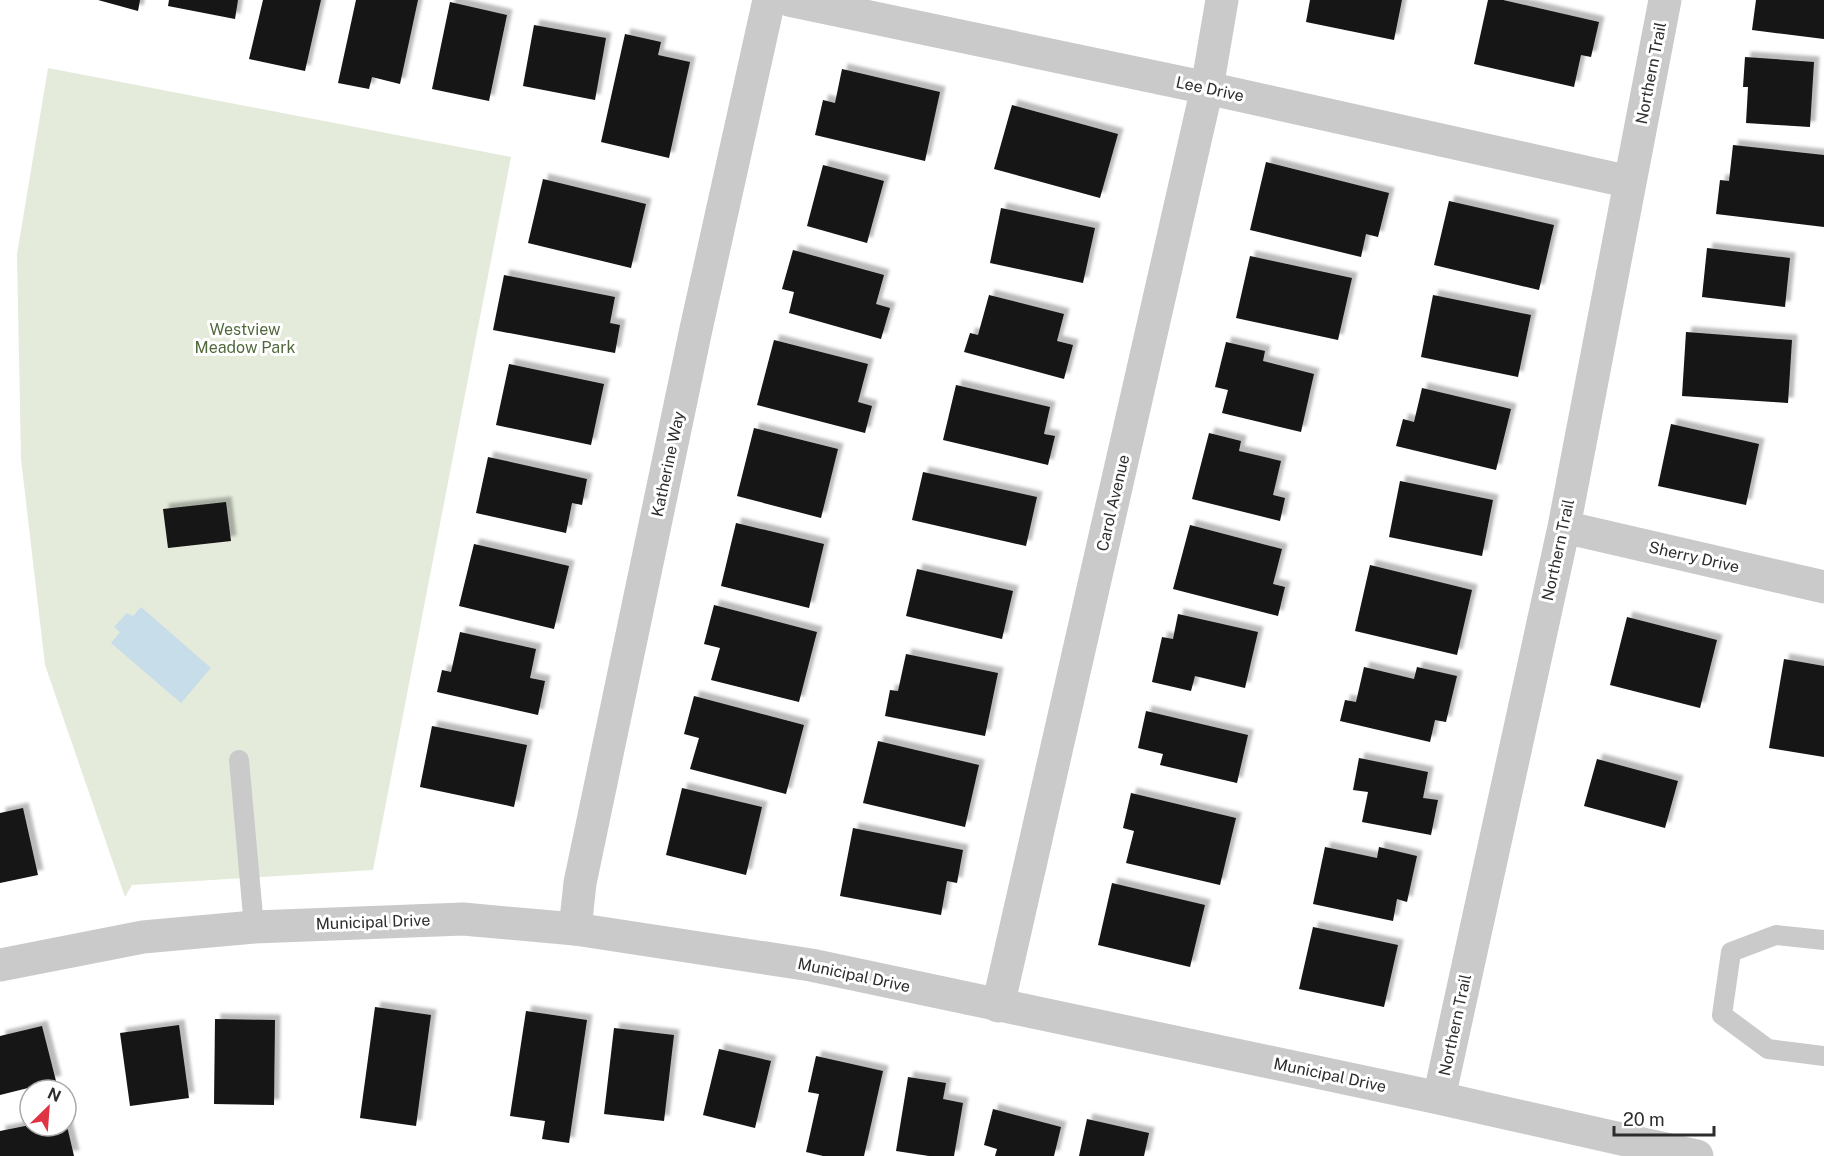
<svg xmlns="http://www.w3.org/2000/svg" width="1824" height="1156" font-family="'Public Sans',sans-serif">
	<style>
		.green { fill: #e4ebdb }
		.water { fill: #c8ddea }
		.building { fill: #141414; filter: url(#shadow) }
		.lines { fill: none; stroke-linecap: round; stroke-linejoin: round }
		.service { stroke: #cacaca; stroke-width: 20 }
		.minor { stroke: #cacaca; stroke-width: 33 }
		.tertiary { stroke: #cacaca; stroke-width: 33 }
		.labels { text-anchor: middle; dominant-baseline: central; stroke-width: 6; stroke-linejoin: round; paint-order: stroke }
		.street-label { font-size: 16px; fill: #2d2d2d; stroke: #fff }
		.park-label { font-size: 16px; fill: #51683c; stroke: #fff }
	</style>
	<defs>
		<filter id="shadow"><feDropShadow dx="5.5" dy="-5.5" stdDeviation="1.5" flood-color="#0004"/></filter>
	</defs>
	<rect width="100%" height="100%" fill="#fff"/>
	<path class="green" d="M48,68l463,89 -138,713 -241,15 -7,12 -80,-232 -24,-206 -4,-205z"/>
	<path class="water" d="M141,607l70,61 -30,35 -70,-60 9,-11 -6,-5 13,-14 6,3z"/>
	<path class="building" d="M98,0h42l-2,11z
		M169,0h69l-3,19 -67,-13z
		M263,0h58l-16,71 -56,-12z
		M356,0h62l-18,84 -28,-7 -3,12 -31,-6z
		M1310,0h92l-8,40 -88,-18z
		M1488,0h15l96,22 -8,35 -10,-2 -7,32 -100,-23z
		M1756,0h68v39l-72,-9z
		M450,2l57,13 -18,86 -57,-12z
		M534,25l72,13 -11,62 -72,-14z
		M625,34l36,8 -3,13 32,7 -21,96 -68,-16z
		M1745,57l69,5 -4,65 -64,-4 2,-36h-5z
		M842,69l98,23 -15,69 -110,-26 8,-35 12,3z
		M1012,105l106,29 -18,64 -106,-29z
		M1733,145l91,10v72l-108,-13 4,-34 9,1z
		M1266,162l123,31 -11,44 -12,-3 -5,23 -111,-27z
		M823,165l61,16 -17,62 -60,-17z
		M543,179l103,25 -15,64 -103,-25z
		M1449,201l105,24 -15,65 -105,-25z
		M1001,208l94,20 -12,55 -93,-20z
		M1707,248l83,10 -5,49 -83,-10z
		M793,250l91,25 -8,29 14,4 -9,31 -92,-26 5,-21 -12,-3z
		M1250,256l102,22 -14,62 -102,-22z
		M504,275l111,22 -5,26 10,2 -5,28 -122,-23z
		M989,295l75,19 -7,27 16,4 -9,34 -100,-27 6,-19 8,2z
		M1433,295l98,20 -13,62 -97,-20z
		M1686,332l106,8 -4,63 -106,-7z
		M774,340l94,24 -10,38 14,4 -7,27 -108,-28z
		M1226,342l39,9 -2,10 51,13 -13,58 -79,-19 6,-23 -13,-3z
		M509,364l95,20 -13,61 -95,-20z
		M956,385l94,22 -6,27 11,2 -7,29 -105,-25z
		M1422,388l89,21 -15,61 -100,-24 7,-27 11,3z
		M1671,424l88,20 -13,61 -88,-19z
		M754,428l84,21 -17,69 -84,-22z
		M1209,433l32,8 -2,10 42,10 -8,34 12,3 -5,23 -88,-22z
		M488,457l99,22 -5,26 -10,-2 -6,30 -90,-20z
		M923,472l114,25 -11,49 -114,-26z
		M1400,481l93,19 -11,56 -93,-19z
		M226,502l5,39 -63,7 -5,-39z
		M736,523l88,21 -15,64 -88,-22z
		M1190,525l92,24 -9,35 12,3 -7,29 -105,-27z
		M474,544l95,22 -15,63 -95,-23z
		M1370,565l102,25 -15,65 -102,-24z
		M917,569l96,22 -11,48 -96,-23z
		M714,605l103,27 -18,70 -88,-22 9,-32 -16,-4z
		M1178,614l80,18 -13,56 -50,-12 -4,15 -39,-9 10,-45 11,2z
		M1627,617l90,23 -17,68 -90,-23z
		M460,632l76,17 -6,29 15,3 -7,34 -101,-23 5,-22 9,2z
		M906,654l92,19 -13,63 -100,-20 5,-26 8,1z
		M1784,659l40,7v91l-55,-9z
		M1364,667l50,12 3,-12 40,9 -11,46 -11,-2 -5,22 -90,-21 5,-21 11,2z
		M694,696l110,29 -18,69 -96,-25 9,-31 -15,-4z
		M1146,711l102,24 -11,48 -77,-18 3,-11 -25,-6z
		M432,726l95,19 -13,62 -94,-20z
		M878,741l101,24 -14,62 -102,-24z
		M1359,758l69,14 -5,26 15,2 -7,35 -69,-13 6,-30 -15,-2z
		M1597,759l81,22 -13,47 -81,-22z
		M682,788l80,19 -16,68 -80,-20z
		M1131,793l105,25 -16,67 -94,-22 8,-32 -11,-3z
		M23,808l15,67 -38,8v-70z
		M853,828l110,22 -6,33 -10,-2 -6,34 -101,-19z
		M1325,847l52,11 2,-11 38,9 -10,46 -10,-3 -4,22 -80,-17z
		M1112,883l93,22 -15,62 -92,-22z
		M1313,927l85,18 -14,62 -85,-18z
		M375,1007l56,8 -15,111 -56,-8z
		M526,1011l61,9 -18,123 -27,-4 3,-18 -35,-5z
		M215,1019l60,1 -1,85 -60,-1z
		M179,1025l10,73 -59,8 -10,-73z
		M42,1026l14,55 -56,14v-59z
		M614,1028l60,7 -10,86 -60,-7z
		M719,1049l52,12 -16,67 -52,-13z
		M816,1056l67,15 -19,85h-41l-17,-4 13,-58 -11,-2z
		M908,1077l38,6 -3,16 20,4 -9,53h-25l-33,-5z
		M993,1109l68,18 -7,29h-59l2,-7 -13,-4z
		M1087,1119l62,14 -5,23h-65z
		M30,1125l37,1 7,30h-74v-25z"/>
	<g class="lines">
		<path class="service" d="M239,760l15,167
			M1824,940l-48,-5 -45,17 -9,63 46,34 56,7"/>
		<path class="minor" d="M789,0l418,88 423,94
			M1564,527l260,60
			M575,929l5,-46 116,-554 73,-329
			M998,1006l209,-918 15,-88
			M1439,1098l125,-571 101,-527"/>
		<path class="tertiary" d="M0,965l143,-28 111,-10 209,-8 112,10 236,36 628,133 258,58"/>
	</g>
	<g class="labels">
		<g class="street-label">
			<text transform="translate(1651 73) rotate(-79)">Northern Trail</text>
			<text transform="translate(1210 89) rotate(12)">Lee Drive</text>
			<text transform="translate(668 464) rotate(-78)">Katherine Way</text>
			<text transform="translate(1113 503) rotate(-77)">Carol Avenue</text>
			<text transform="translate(1558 550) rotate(-78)">Northern Trail</text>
			<text transform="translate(1694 557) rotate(13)">Sherry Drive</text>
			<text transform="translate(373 922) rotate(-2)">Municipal Drive</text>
			<text transform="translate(854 975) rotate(12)">Municipal Drive</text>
			<text transform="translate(1455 1025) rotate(-78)">Northern Trail</text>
			<text transform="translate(1330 1075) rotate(12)">Municipal Drive</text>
		</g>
		<g class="park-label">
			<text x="245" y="329">Westview<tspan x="245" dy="18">Meadow Park</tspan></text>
		</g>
	</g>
	<g transform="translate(48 1108) rotate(25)"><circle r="28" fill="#ffffff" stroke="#ababab" stroke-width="1.5"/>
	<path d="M0-4.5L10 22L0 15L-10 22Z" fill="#df3444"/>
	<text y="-9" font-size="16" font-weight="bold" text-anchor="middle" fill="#2d2d2d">N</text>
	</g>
	<path d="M1614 1126v9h100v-9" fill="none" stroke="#2d2d2d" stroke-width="3"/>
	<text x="1623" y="1126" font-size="18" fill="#2d2d2d" stroke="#ffffff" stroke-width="4.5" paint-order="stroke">20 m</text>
</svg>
